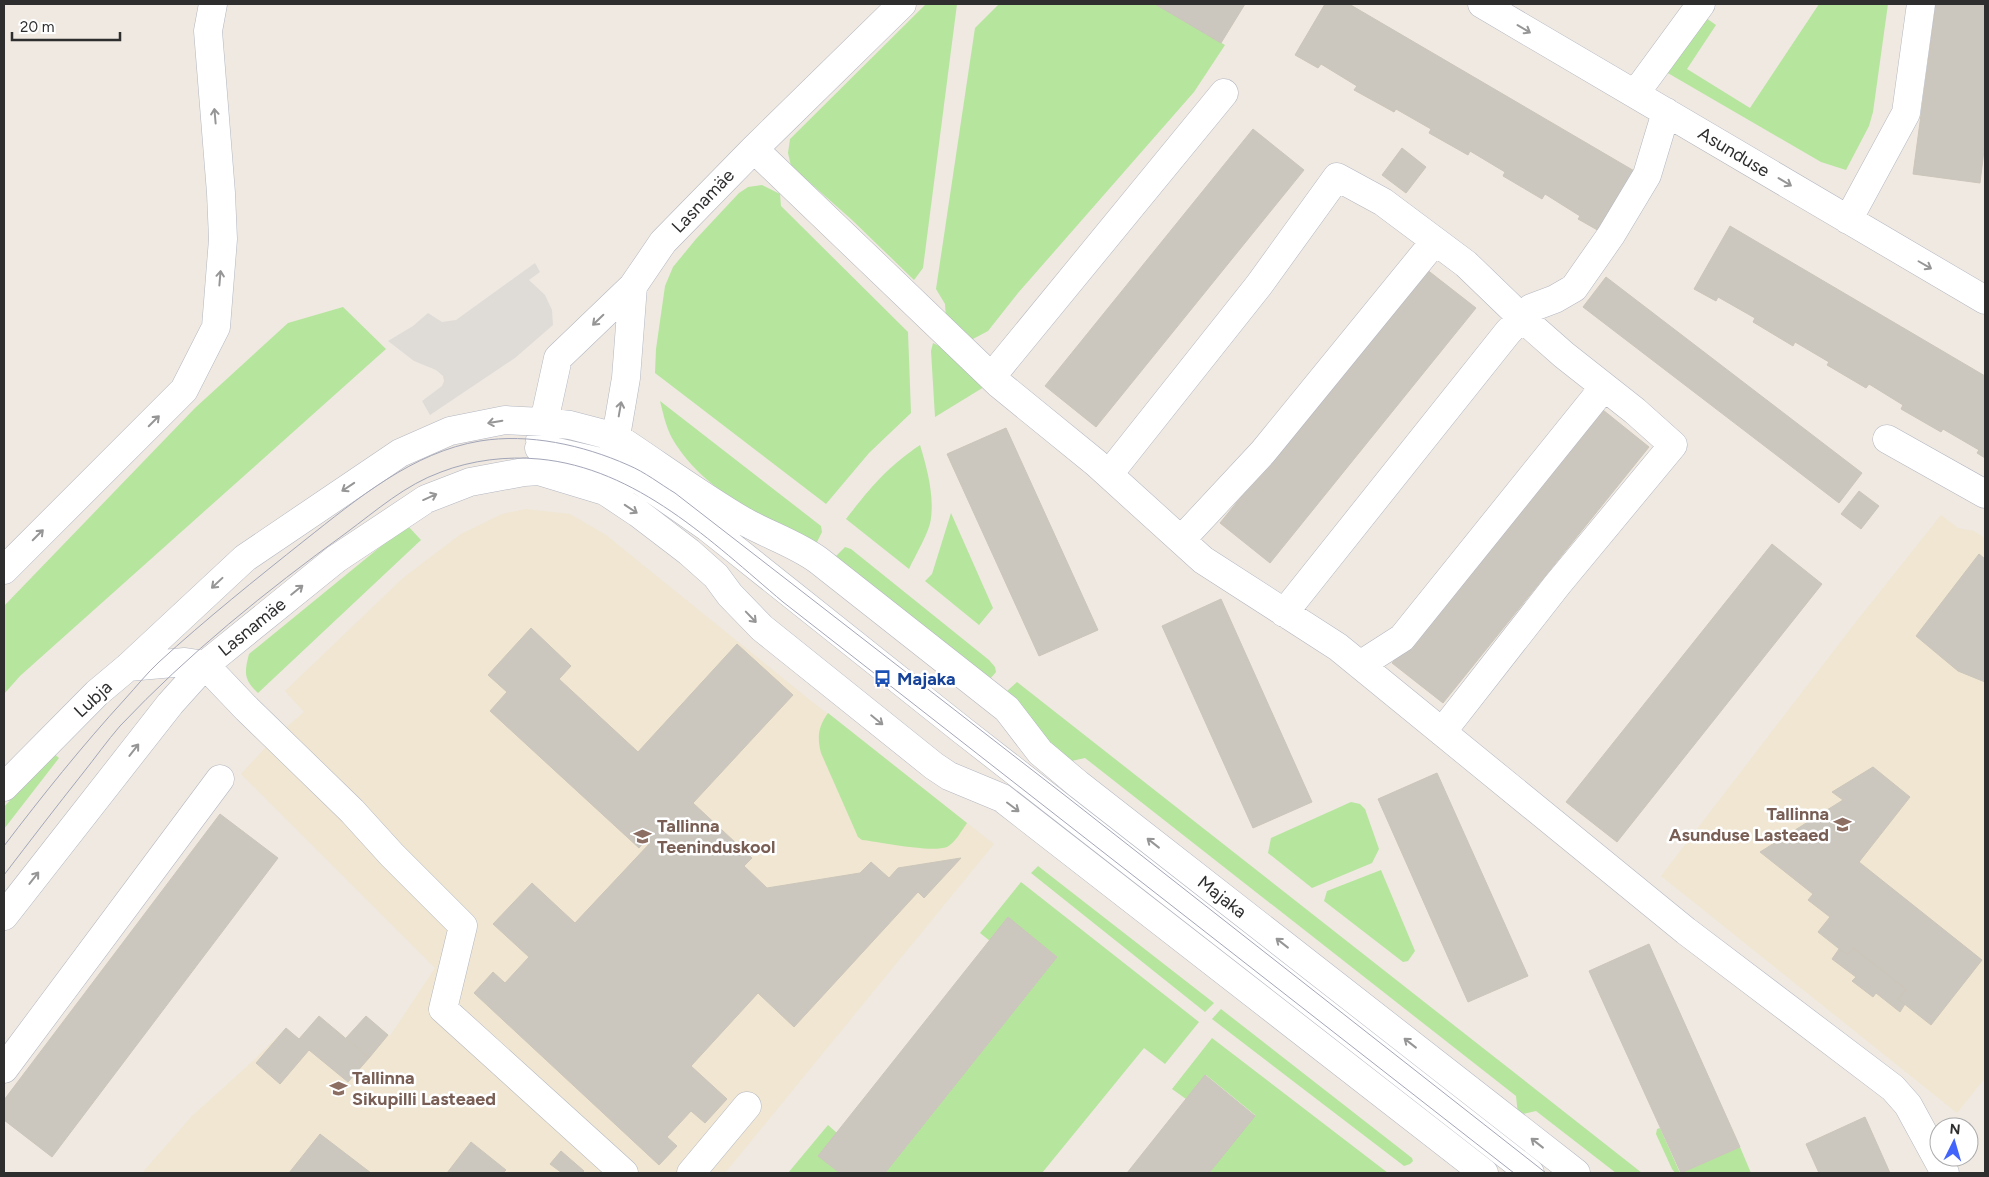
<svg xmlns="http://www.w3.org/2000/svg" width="1989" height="1177" font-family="Figtree,sans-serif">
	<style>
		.education { fill: #f0e6d1 }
		.green { fill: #b6e59e }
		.plaza { fill: #dfdcd8 }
		.building { fill: #cbc7bf; stroke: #cbc5ba }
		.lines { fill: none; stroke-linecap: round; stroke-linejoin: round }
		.minor-casing { stroke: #b4b7c1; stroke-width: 29 }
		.minor { stroke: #fff; stroke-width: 28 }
		.tram { stroke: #a3a6b8; stroke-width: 1 }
		.oneway { stroke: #969696 }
		.labels { text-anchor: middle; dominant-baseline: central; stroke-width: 5; stroke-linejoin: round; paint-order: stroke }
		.street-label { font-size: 18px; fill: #2e2e2e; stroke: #fff }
		.transit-label { font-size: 18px; font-weight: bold; fill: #164399; stroke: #fff; text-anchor: start }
		.education-label { font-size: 18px; font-weight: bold; fill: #785e54; stroke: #fff; text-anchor: start }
	</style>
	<rect width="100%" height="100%" fill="#efe9e1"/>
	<path class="education" d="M526,509l44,5 36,21 204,165 184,144 -269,329h-583l50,-57 62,-56 32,-32 13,11 20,-23 27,22 20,-22 24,20 45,-68 -194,-194 35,-38 28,-24 -19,-21 118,-113 58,-44 41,-20z
		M1941,515l17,13 16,3 11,7v540l-28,35 -296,-237 191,-249z"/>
	<path class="green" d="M926,4h31l-34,264 -9,12 -62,-60 -61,-54 -3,-13 2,-14z
		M999,4h156l70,41 -31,47 -176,201 -30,38 -17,9 -25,-22 -1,-14 -9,-15 39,-261z
		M1819,4h69l-15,108 -4,14 -23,44 -25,-8 -155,-90 40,-54 10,7 -29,44 63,39z
		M762,185l18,9 1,12 127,126 3,81 -42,40 -43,51 -171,-131 1,-24 9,-63 8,-19 23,-28 43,-46 9,-6z
		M343,307l43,42 -366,327 -16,18v-88l191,-198 93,-85z
		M933,343l14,7 37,37 -49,30 -4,-66z
		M660,401l161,125 1,6 -6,12c-52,-27 -113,-52 -144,-106 -6,-11 -9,-25 -12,-37z
		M920,445c7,23 14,49 11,73 -1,13 -16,38 -22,51l-63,-50c25,-32 40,-51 74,-74z
		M951,513l42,95 -14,17 -54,-44 7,-7z
		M407,525l14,15 -163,153c-14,-13 -14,-20 -9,-39z
		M845,547l6,2 138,111 6,7 1,5 -6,7 -156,-121z
		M1017,682l625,491h-26l-80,-62 -18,4 -2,-19 -431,-338 -18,4 -61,-70z
		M828,713l139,110c-5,7 -12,20 -20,24 -16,6 -66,-5 -85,-7l-4,-3 -37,-84c-4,-16 -3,-26 7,-40z
		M53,753l6,5 -55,71v-22z
		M1351,802l9,2 5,5 14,40 -7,14 -60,25 -44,-35 3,-15z
		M1038,866l176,137 -9,9 -174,-139z
		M1381,870l34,81 -7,10 -5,1 -79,-61 3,-10z
		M1021,882l178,140 -34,42 -21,-16 -102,125h-157l172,-216 -49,-39 -18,23 -10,-8z
		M1221,1009l191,149 1,3 -3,3 -6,2 -192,-147z
		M1212,1038l176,135h-179l46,-58 -49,-40 -20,24 -14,-10z
		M828,1125l9,8 -19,23 22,17h-52z
		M1660,1128l20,45h-5l-3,-4 -16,-35 1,-5z
		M1740,1147l11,26h-70z"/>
	<path class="plaza" d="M535,263l5,9 -11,8 16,15 7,15 1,15 -38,33 -85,57 -8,-14 20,-15 2,-5 -1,-5 -7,-6 -22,-9 -26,-20 25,-15 15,-13 14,9 14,-2z"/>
	<path class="building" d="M1155,4h90l-24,39z
		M1325,4h24l287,168 -35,60 -23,-13 2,-3 -35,-22 -3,5 -39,-23 2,-4 -35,-21 -2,4 -39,-22 2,-4 -35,-20 -2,3 -40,-22 3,-4 -36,-22 -3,4 -23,-13z
		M1936,4h49v138l-5,41 -67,-9z
		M1253,129l51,41 -208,257 -51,-41z
		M1402,148l24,19 -20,26 -24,-18z
		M1730,226l255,150v82l-8,-5 2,-3 -36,-21 -2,3 -40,-23 2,-4 -34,-21 -3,4 -39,-23 2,-3 -34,-20 -2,4 -40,-24 2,-4 -37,-21 -2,4 -22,-12z
		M1426,269l50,39 -206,255 -50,-40z
		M1606,277l256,196 -23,30 -256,-196z
		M1598,406l51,41 -206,256 -51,-40z
		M1006,428l92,202 -59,26 -92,-202z
		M1859,491l20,15 -18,23 -20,-15z
		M1772,544l50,40 -205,258 -51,-40z
		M1979,554l6,5v123l-27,-11 -42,-35z
		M1221,599l91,203 -59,26 -91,-202z
		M531,628l40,38 -12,13 79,73 99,-108 56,51 -100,108 59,55 -8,8 23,22 93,-15 11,-11 18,16 9,-10 63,-10 -37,40 -6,-6 -124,135 -36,-34 -67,73 36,33 -22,24 -14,-12 -24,26 10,9 -18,19 -185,-172 19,-21 12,11 24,-26 -36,-33 39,-41 43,40 76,-81 -4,-4 -8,10 -149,-137 17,-19 -19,-17z
		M1873,767l37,30 -51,65 123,98 -51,65 -33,-26 8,-10 -53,-41 -6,7 -29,-23 12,-15 -22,-17 5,-6 -53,-42 83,-52 -11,-8z
		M1437,773l91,203 -60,26 -90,-203z
		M220,814l58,44 -226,299 -48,-37v-20z
		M1008,917l49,40 -172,216h-45l-22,-17z
		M1649,944l91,203 -59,26 -92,-202z
		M1853,948l53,41 -8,10 7,5 -5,8 -24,-19 -3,4 -21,-16 4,-4 -24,-18 7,-10 8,6z
		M319,1016l50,42 -21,24 -39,-32 -29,34 -24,-21 30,-35 13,11z
		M366,1016l22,19 -19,23 -23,-20z
		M1205,1075l50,41 -46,57h-82z
		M1865,1117l25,56h-71l-13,-29z
		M320,1134l51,39h-82z
		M471,1142l35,28 -3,3h-56z
		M561,1151l23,20 -2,2h-20l-12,-9z"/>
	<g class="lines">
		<defs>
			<path id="minor" d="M1482,4l503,296
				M1635,94l66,-90
				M754,149l245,235 97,79 107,97 135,87 348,284 207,157 15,17 37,68
				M1848,220l58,-107 15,-109
				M992,376l232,-283
				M1887,439l98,55
				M540,440l18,-82 75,-72 30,-44 91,-93 148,-145
				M539,448l57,13 45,20 66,46 255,203 568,443
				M613,454l13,-76 7,-92
				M1109,474l150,-189 78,-108 46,25 83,62 56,54 42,37 71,56 38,34 -116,140 -115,147
				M1181,540l82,-88 172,-211
				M4,570l180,-180 32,-63 7,-88 -2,-46 -13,-162 5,-27
				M1284,613l224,-281 23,-24 24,-9 19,-11 37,-53 36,-60 19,-63
				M205,665l42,44 105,102 40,44 71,71 -20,83 181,164
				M1360,665l42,-27 202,-251
				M128,667l57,-5 20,3
				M4,787l93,-94 31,-26 117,-109 155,-105 50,-22 55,-11 38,2 27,3 46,12c41,27 82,57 124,82 25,15 55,24 78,41l189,149 33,43 38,32 498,389
				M4,916l166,-212 35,-39 131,-106 90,-60 44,-17 54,-10 15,-1 66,20 33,22 51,39 27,24 14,19 32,33 172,138 15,10 53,22 482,375
				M4,1069l216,-290
				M691,1173l56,-67"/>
		</defs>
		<use href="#minor" class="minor-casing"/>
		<use href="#minor" class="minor"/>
		<path class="tram" d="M4,846c38,-50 78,-100 121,-147 11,-12 22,-26 34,-37 47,-43 97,-83 146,-122 52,-41 108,-88 175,-99 49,-8 103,4 148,24 17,7 32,19 47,28l392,304 479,376
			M4,875c26,-34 52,-68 79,-102 12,-15 24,-32 37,-47 68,-72 146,-135 226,-193 31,-23 59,-48 95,-61 31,-12 66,-16 98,-13 98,9 173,83 244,143l731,571"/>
	</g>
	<defs><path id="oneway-shaft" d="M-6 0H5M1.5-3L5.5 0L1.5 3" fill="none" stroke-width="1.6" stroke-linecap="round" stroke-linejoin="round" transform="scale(1.25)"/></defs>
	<g class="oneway">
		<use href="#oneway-shaft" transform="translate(1524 29) rotate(31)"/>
		<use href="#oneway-shaft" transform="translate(215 116) rotate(-95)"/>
		<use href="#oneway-shaft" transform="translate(1785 182) rotate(31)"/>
		<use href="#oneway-shaft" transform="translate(1925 265) rotate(30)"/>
		<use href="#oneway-shaft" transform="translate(220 278) rotate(-85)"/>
		<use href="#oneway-shaft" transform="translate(598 320) rotate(136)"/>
		<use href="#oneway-shaft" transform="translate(620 409) rotate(-80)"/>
		<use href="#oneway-shaft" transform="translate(154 421) rotate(-45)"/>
		<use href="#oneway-shaft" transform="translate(495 422) rotate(170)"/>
		<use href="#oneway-shaft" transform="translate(348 487) rotate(146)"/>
		<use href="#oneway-shaft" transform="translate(430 497) rotate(-24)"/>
		<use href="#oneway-shaft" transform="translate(631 509) rotate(34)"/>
		<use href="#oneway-shaft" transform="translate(38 535) rotate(-45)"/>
		<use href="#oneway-shaft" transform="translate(217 583) rotate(137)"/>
		<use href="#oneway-shaft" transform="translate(297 590) rotate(-39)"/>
		<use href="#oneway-shaft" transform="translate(751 617) rotate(46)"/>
		<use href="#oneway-shaft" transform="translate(877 720) rotate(39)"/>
		<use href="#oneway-shaft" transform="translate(134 750) rotate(-52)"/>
		<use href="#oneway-shaft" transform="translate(1013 807) rotate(37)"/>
		<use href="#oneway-shaft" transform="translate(1153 843) rotate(-142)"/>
		<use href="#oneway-shaft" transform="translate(34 878) rotate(-52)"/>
		<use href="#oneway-shaft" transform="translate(1282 943) rotate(-142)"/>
		<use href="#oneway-shaft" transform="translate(1410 1043) rotate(-142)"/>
		<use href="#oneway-shaft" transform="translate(1537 1143) rotate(-142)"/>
	</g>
	<defs>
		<symbol id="bus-bare" viewBox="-9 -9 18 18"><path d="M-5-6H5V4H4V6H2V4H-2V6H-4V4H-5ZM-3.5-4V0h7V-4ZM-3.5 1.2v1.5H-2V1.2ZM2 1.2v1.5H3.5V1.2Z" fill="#1a4fb4" stroke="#fff" stroke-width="2.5" paint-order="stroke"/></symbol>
		<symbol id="school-bare" viewBox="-9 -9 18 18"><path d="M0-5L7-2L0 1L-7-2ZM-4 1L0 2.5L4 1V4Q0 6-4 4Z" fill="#8d6e63" stroke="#fff" stroke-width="2.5" paint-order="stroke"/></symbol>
		<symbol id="university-bare" viewBox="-9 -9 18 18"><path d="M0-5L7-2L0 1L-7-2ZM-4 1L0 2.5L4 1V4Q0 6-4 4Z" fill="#8d6e63" stroke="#fff" stroke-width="2.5" paint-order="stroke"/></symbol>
	</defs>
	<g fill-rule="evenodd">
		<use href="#bus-bare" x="870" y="666" width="25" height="25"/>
		<use href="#school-bare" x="1830" y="812" width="25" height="25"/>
		<use href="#university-bare" x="630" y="824" width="25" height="25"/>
		<use href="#school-bare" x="326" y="1076" width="25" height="25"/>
	</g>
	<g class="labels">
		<g class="street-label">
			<text transform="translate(1734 152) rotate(31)">Asunduse</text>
			<text transform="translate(703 201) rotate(-46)">Lasnamäe</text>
			<text transform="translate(252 627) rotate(-39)">Lasnamäe</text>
			<text transform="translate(93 699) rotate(-43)">Lubja</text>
			<text transform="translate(1222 897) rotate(38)">Majaka</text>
		</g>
		<g class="transit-label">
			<text x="897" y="679">Majaka</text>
		</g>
		<g class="education-label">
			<text x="1829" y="814" text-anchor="end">Tallinna<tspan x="1829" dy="21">Asunduse Lasteaed</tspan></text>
			<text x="657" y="826">Tallinna<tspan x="657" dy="21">Teeninduskool</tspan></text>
			<text x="352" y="1078">Tallinna<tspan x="352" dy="21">Sikupilli Lasteaed</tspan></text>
		</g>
	</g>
	<rect width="1989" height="1177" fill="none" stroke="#2e2e2e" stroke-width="10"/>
	<g transform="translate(1954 1142) rotate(5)"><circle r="24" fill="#ffffff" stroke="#ababab"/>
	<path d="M0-4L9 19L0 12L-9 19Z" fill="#4264fb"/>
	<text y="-8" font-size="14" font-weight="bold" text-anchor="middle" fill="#2e2e2e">N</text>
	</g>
	<path d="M12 32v8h108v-8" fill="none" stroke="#2e2e2e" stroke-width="2.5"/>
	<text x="20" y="32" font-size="15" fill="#2e2e2e" stroke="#ffffff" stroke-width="4" paint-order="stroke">20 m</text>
</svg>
